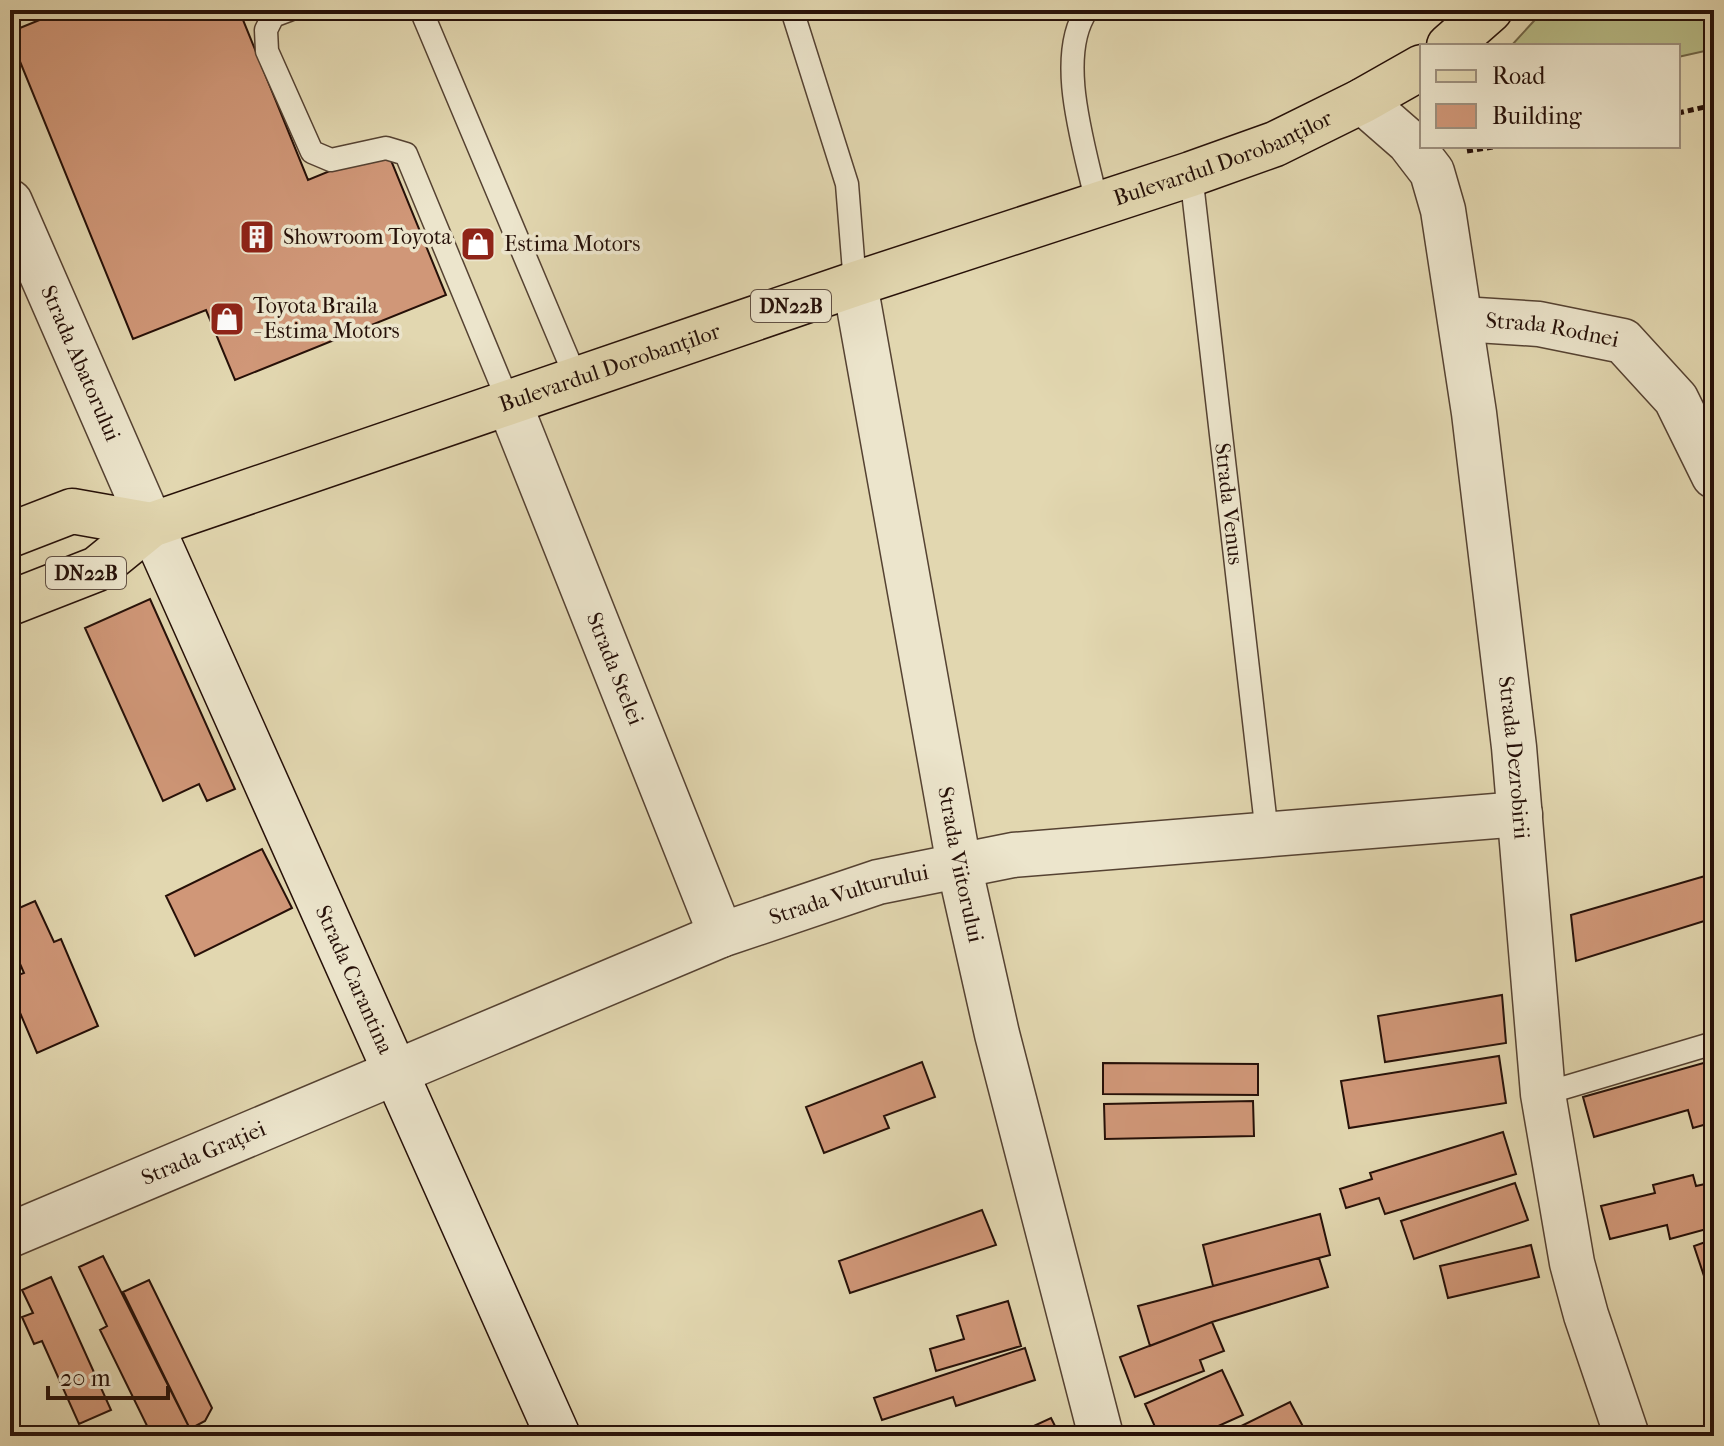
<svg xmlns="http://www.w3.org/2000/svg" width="1724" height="1446" font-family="'IM FELL French Canon',serif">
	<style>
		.green { fill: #b8bd88; stroke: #6f6648; stroke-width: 2 }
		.building { fill: #d09778; stroke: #261008; stroke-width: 2 }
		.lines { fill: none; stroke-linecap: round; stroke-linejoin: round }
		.service-casing { stroke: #554232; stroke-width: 25 }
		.minor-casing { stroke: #554232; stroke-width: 47 }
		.secondary-casing { stroke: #261008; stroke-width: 47 }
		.primary-casing { stroke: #261008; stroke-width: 47 }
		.path { stroke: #261008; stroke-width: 5; stroke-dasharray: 6 4; stroke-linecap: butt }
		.service { stroke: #ece5cc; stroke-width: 22 }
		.minor { stroke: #ece5cc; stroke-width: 44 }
		.secondary { stroke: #ece5cc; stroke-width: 44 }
		.primary { stroke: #e2d7b0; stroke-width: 44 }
		.labels { text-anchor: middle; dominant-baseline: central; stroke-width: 7; stroke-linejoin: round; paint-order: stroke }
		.shield { fill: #ece5cc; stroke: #615043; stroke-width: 2 }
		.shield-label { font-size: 20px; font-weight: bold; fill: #261008 }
		.street-label { font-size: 22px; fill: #261008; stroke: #ece5cc }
		.poi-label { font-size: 22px; fill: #261008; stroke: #ece5cc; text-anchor: start }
	</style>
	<rect width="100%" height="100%" fill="#e2d7b0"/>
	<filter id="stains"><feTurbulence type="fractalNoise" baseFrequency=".0025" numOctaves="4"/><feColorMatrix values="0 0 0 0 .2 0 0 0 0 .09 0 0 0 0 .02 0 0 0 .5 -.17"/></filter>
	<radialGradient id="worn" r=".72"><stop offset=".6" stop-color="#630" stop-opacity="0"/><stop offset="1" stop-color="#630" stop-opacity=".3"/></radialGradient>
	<path class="green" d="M1544,10h170v39l-36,8v-11h-167z"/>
	<path class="building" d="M64,10h175l69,170 78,-32 60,147 -211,85 -29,-70 -73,29 -123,-302v-5z
		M150,599l85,190 -28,12 -8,-17 -36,17 -78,-173z
		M262,849l30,59 -97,48 -29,-60z
		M1705,876l9,30v12l-138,43 -5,-46z
		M35,901l19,41 7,-3 37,87 -61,27 -27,-64v-11l14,-5 -14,-32v-29z
		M1502,995l4,48 -121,19 -7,-46z
		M1499,1056l7,47 -157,25 -8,-47z
		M1714,1060v62l-21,6 -5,-18 -94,27 -11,-40z
		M922,1062l13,35 -51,19 5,12 -65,25 -18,-46z
		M1103,1063l155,1v31l-155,-1z
		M1253,1101l1,35 -149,3 -1,-35z
		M1503,1132l13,42 -131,40 -6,-16 -33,10 -6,-19 32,-10 -2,-6z
		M1693,1175l3,11 18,-4v45l-44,12 -3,-14 -57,14 -9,-33 54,-13 -2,-8z
		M1515,1183l13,37 -114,39 -13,-38z
		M982,1210l14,35 -146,48 -11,-32z
		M1320,1214l10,41 -117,31 -10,-41z
		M1714,1239v37l-9,3 -11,-33z
		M1531,1245l8,32 -91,21 -8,-32z
		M103,1256l87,173 -13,7h-25l-52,-106 7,-4 -28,-59z
		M1319,1258l9,29 -116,35 -62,24 -12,-40z
		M51,1277l60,133 -32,14 -37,-83 -8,3 -12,-27 11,-4 -11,-23z
		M149,1280l63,128 -7,13 -15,8 -67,-137z
		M1008,1301l13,45 -85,25 -6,-22 34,-10 -7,-23z
		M1212,1322l12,29 -24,9 4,11 -69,26 -15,-40z
		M1025,1348l10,32 -79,26 -3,-9 -71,23 -8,-22z
		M1222,1370l21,45 -47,21h-37l-14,-32z
		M1290,1402l18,34h-87z
		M1051,1418l9,18h-48z"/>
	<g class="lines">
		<defs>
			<g id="service">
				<path d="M289,10l-16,6 -7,14 1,21 45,101 19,8 55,-12 20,6 103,249"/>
				<path d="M421,10l155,368"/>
				<path d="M792,10l55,174 8,100"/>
				<path d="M1087,10c-33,48 -1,141 10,194"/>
				<path id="s1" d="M1191,174l76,660"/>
				<path d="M1543,1094l171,-51"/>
			</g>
			<g id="minor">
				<path id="s2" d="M1362,101l47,41 23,30 11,38 31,203 40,334 29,347 29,169 14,52 41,121"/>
				<path id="s3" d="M10,202l141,323"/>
				<path id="s4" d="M855,284l104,581 38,169 104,402"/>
				<path id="s5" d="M1461,319l78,5 84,17 53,58 38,77"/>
				<path id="s6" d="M509,403l212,532"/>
				<path id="s7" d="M10,1235l711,-300 157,-53 135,-27 507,-41"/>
			</g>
			<g id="secondary">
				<path id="s8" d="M151,525l407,911"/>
			</g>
			<g id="primary">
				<path d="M1449,46l41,-36"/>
				<path d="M10,535l62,-24 79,14"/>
				<path id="s9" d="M10,603l87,-34 54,-44 704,-241 336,-110 84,-30 87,-43 60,-34"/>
			</g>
		</defs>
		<use href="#service" class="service-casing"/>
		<use href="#minor" class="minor-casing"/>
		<use href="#secondary" class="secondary-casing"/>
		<use href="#primary" class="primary-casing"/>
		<path class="path" d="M1678,113l36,-8
			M1467,151l32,-5"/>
		<use href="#service" class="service"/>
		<use href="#minor" class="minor"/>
		<use href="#secondary" class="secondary"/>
		<use href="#primary" class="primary"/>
	</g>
	<defs>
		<symbol id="building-square" viewBox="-11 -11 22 22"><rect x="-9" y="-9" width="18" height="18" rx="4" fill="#8f2418" stroke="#ece5cc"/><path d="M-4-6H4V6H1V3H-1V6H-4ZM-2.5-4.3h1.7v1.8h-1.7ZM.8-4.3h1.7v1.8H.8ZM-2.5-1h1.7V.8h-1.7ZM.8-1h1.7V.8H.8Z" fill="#fff"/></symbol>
		<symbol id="shop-square" viewBox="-11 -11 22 22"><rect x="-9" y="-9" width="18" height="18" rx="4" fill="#8f2418" stroke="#ece5cc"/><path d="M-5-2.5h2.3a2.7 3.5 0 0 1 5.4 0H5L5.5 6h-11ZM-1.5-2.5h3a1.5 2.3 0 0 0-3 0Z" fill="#fff"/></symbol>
	</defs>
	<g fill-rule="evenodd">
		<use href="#building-square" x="237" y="217" width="40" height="40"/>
		<use href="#shop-square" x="458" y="224" width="40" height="40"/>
		<use href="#shop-square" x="207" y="299" width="40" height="40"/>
	</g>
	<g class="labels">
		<g class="shield">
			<rect x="751" y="290" width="80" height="32" rx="6"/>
			<rect x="46" y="557" width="80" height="32" rx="6"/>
		</g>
		<g class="shield-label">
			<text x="791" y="306">DN22B</text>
			<text x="86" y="573">DN22B</text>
		</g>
		<g class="street-label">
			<text stroke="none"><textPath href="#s9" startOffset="1296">Bulevardul Dorobanților</textPath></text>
			<text stroke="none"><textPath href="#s5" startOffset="92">Strada Rodnei</textPath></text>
			<text stroke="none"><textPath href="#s3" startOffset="176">Strada Abatorului</textPath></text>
			<text stroke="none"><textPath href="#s9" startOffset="648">Bulevardul Dorobanților</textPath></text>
			<text stroke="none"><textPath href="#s1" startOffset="332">Strada Venus</textPath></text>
			<text stroke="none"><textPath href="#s6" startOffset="286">Strada Stelei</textPath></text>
			<text stroke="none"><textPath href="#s2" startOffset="692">Strada Dezrobirii</textPath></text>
			<text stroke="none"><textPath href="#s4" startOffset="590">Strada Viitorului</textPath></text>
			<text stroke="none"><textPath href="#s7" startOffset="906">Strada Vulturului</textPath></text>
			<text stroke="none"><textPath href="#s8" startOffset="498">Strada Carantina</textPath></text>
			<text stroke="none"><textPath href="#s7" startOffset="210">Strada Grației</textPath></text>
		</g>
		<g class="poi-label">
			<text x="283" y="237">Showroom Toyota</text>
			<text x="504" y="244">Estima Motors</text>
			<text x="253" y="306">Toyota Braila<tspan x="253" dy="25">- Estima Motors</tspan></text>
		</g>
	</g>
	<rect width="1724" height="1446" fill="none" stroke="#e2d7b0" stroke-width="40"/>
	<rect x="12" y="12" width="1700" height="1422" fill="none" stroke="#261008" stroke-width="4"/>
	<rect x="20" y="20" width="1684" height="1406" fill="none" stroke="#261008" stroke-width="2"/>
	<rect x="1420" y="44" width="260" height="104" fill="#ece5cc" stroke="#9d907e" stroke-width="2"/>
	<rect x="1436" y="70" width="40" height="12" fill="#e2d7b0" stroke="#9d907e" stroke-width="2"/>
	<text x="1492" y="84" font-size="24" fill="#261008">Road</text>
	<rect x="1436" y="104" width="40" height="24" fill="#d09778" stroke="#9d907e" stroke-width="2"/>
	<text x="1492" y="124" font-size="24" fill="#261008">Building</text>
	<path d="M48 1386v12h120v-12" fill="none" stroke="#261008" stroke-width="4"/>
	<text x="60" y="1386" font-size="24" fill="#261008" stroke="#ece5cc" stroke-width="6" paint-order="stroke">20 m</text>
	<rect width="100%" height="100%" filter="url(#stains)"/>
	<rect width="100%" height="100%" fill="url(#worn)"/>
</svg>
